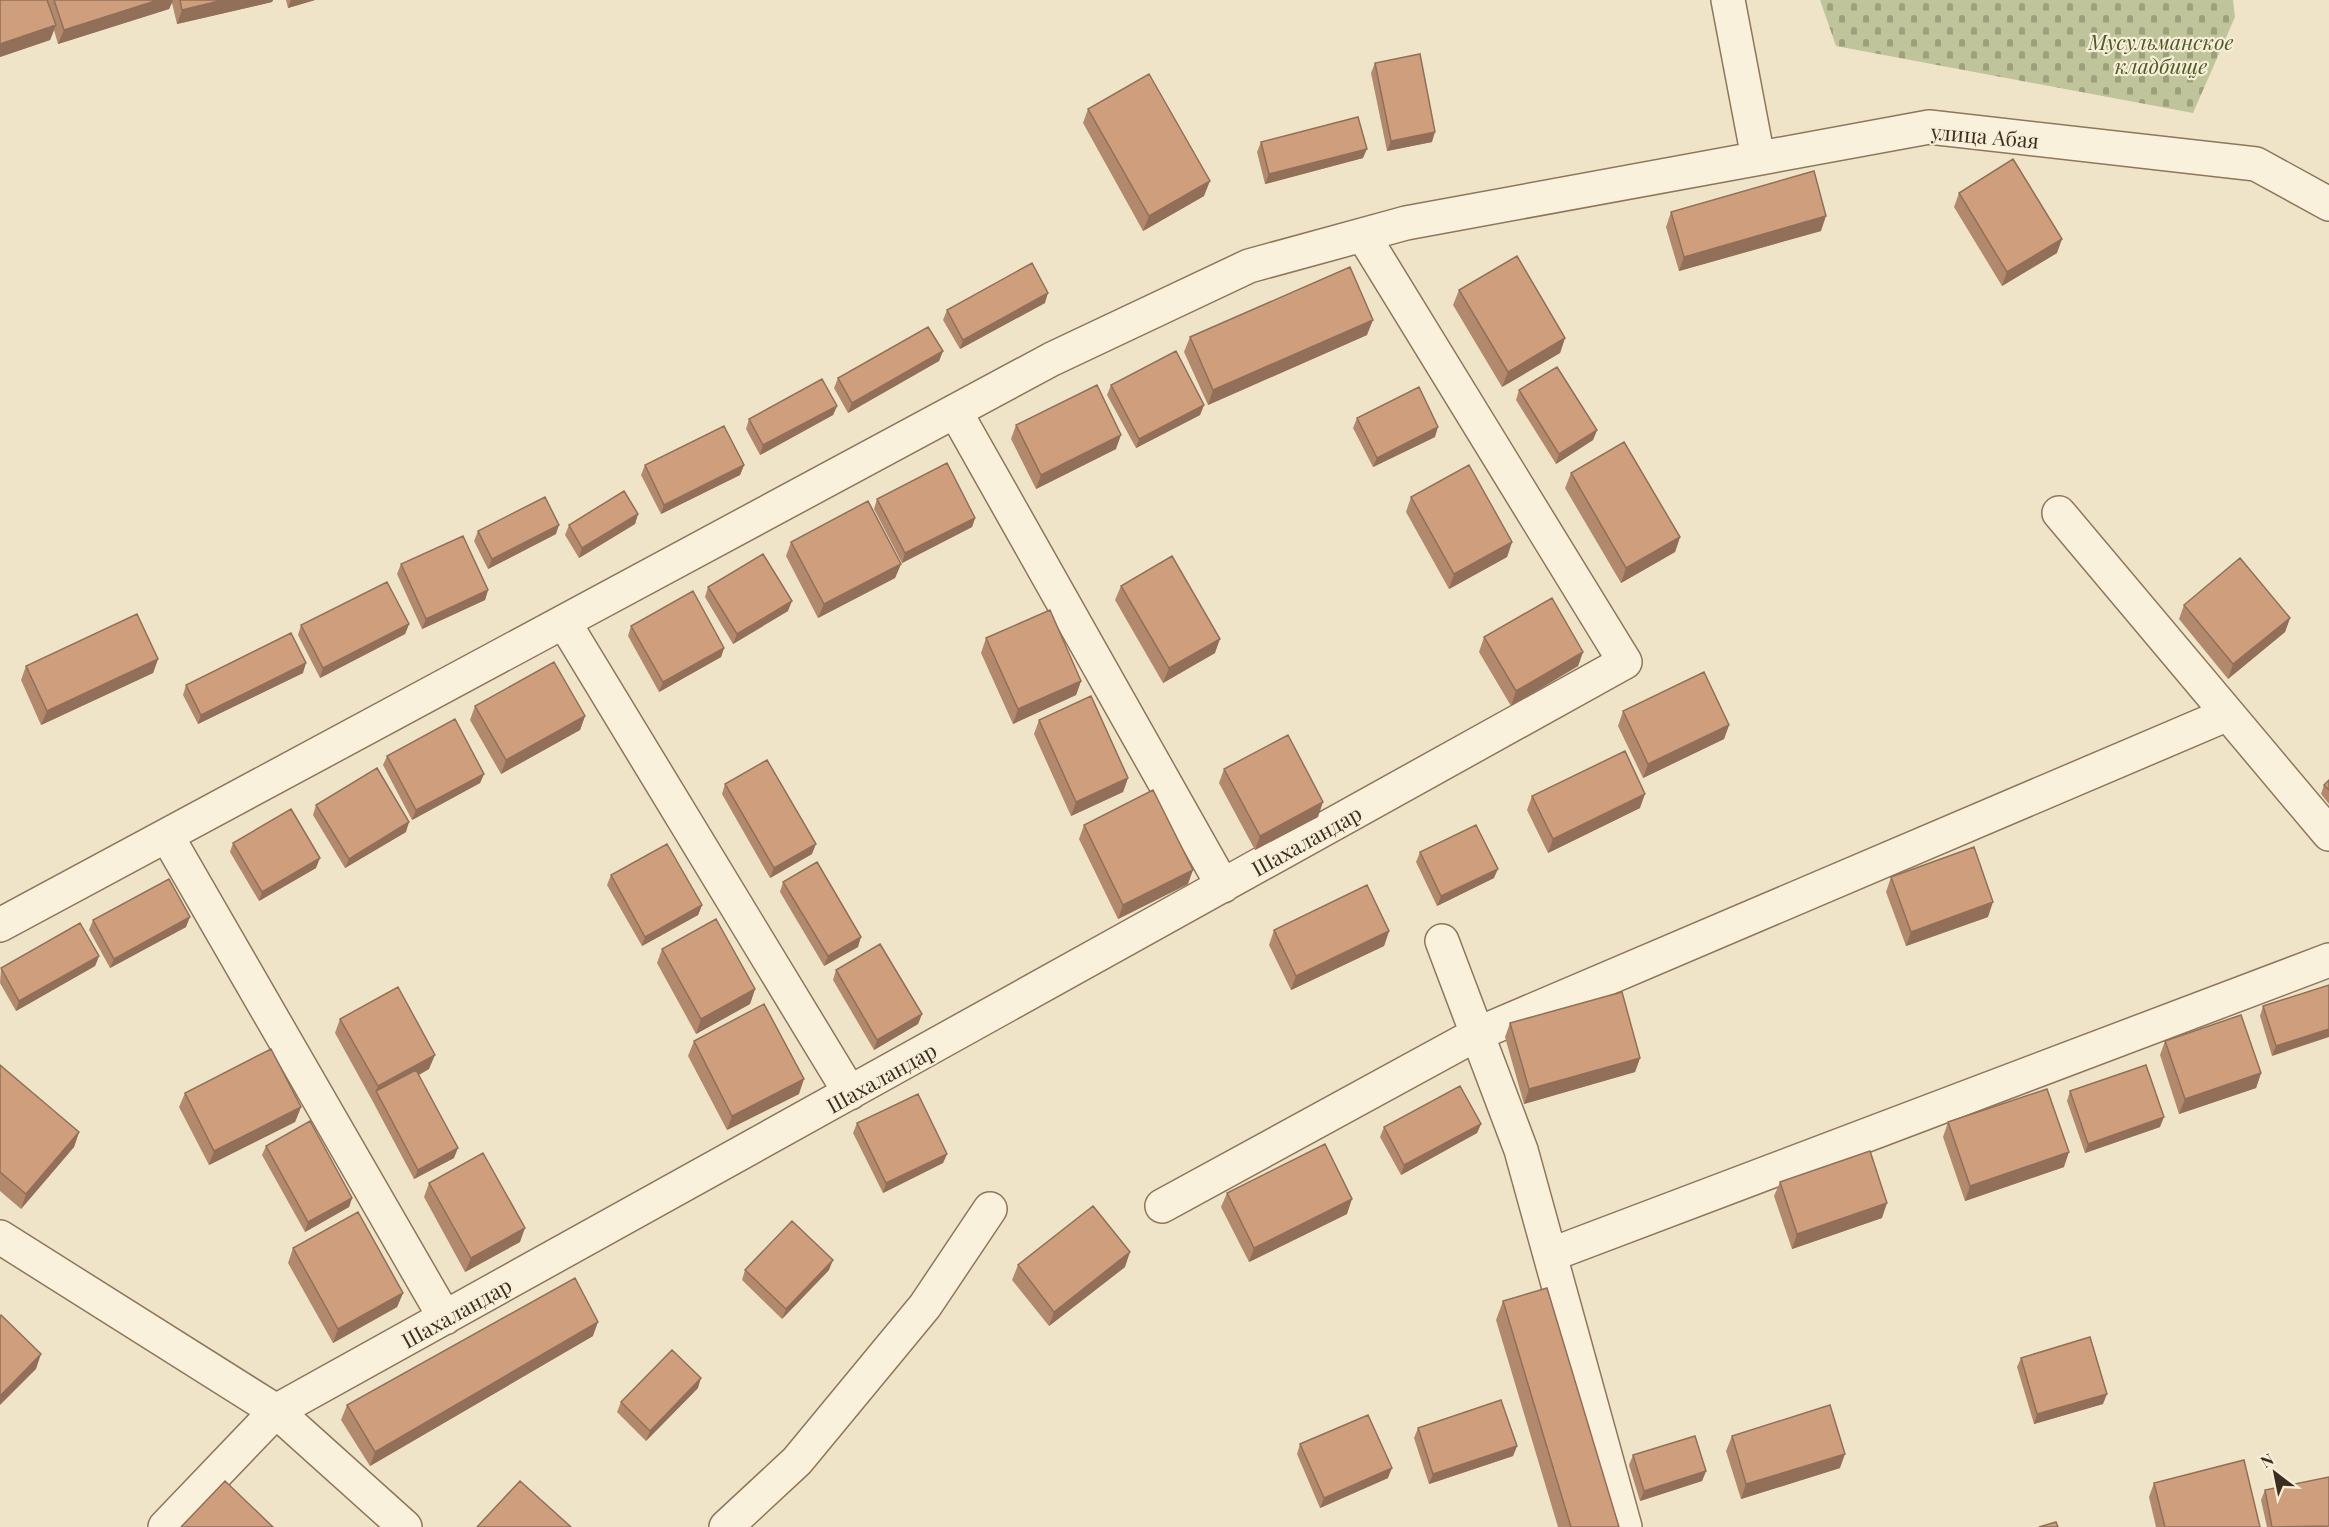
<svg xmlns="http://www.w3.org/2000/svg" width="2329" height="1527" font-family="'Playfair Display',serif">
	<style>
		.cemetery { fill: url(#cemetery-stones) }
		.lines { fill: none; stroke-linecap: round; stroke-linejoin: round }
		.street-casing { stroke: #8d765c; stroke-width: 36 }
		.street { stroke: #faf1dc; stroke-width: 33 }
		.wall { fill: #b2896c }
		.shaded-wall { fill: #916f58 }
		.building { fill: #cf9f7d; stroke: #916f58; stroke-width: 1.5 }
		.labels { text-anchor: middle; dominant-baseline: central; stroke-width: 4.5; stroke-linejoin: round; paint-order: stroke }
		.park-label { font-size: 21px; font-style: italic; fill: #4d5a26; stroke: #f7eed8 }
		.street-label { font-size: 21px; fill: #3d2e20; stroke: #f7eed8 }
	</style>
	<defs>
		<pattern id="cemetery-stones" width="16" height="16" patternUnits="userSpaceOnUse" patternTransform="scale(1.5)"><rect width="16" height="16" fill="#bfc49a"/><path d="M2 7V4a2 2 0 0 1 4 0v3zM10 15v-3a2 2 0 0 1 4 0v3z" fill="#9ca07d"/></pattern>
	</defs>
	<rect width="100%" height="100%" fill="#f0e4c8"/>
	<path class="cemetery" d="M1820,0h413l2,17 -42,96 -357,-67z"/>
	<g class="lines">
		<defs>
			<path id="street" d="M1728,0l30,158
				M955,411l268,475
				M2059,513l270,321
				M564,622l286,471
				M167,836l278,482
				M0,925l1052,-566 197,-93 157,-43 523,-96 327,37 73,40
				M1442,941l79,209 104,377
				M1162,1206l315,-172 751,-320
				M0,1237l276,174 129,116
				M1550,1255l779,-295
				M165,1527l111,-116 1349,-749 -262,-427
				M726,1527l71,-66 128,-155 65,-97"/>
		</defs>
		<use href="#street" class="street-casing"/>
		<use href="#street" class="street"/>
	</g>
	<path class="wall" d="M0,0h273l-1,2 -95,22 -5,-21 -3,6 -111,35 -4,-14 -4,10 -50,17z
		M286,0h29l-27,8z
		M1375,63l57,79 -45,9 -16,-78z
		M1088,109l116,87 -61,35 -60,-108z
		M1261,142l102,16 -98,26 -8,-32z
		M1959,193l98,60 -55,33 -48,-79z
		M1671,212l150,19 -142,40 -13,-44z
		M1459,290l106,48 -5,15 -58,34 -49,-82z
		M1045,303l-85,46 -17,-29 4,-10z
		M1367,335l-159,70 -24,-53 6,-15z
		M943,351l-4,10 -91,52 -14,-25 4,-10z
		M1111,385l93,20 -4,10 -64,33 -29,-53z
		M1519,390l78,40 -4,10 -37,24 -40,-64z
		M837,406l-4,9 -73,40 -14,-26 3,-10z
		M1357,418l78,19 -62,30 -20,-39z
		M1016,425l100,24 -80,40 -25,-50z
		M645,465h99l-4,10 -79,39 -20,-39z
		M1571,473l109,64 -5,15 -54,31 -56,-95z
		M1411,497l101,45 -5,15 -58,32 -43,-77z
		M877,499l98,19 -3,9 -70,36 -28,-54z
		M638,514l-3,10 -56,34 -14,-23 4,-10z
		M478,531l78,3 -68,35 -14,-28z
		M791,542l110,22 -6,14 -77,40 -32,-62z
		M401,564l87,26 -3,10 -63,29 -25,-55z
		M1121,586l94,67 -52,30 -48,-83z
		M708,587l80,24 -55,33 -28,-47z
		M2184,605l106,13 -5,14 -57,47 -49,-60z
		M409,624l-4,10 -85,44 -22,-43 3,-10z
		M631,626l93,22 -3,9 -62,35 -31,-56z
		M1484,637l99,15 -5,14 -67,40 -32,-54z
		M986,638l95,43 -5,14 -63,29 -32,-71z
		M158,659l-5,14 -112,52 -20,-45 5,-14z
		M303,673l-105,51 -15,-29 3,-10z
		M475,706l110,10 -5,14 -79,44 -31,-54z
		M1623,711l106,14 -5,14 -81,39 -25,-52z
		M1039,720l89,58 -5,14 -52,24 -37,-82z
		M387,756l97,18 -4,9 -68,37 -29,-55z
		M1224,769l94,48 -63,33 -36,-67z
		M2329,780v24l-8,-10 3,-9z
		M725,784l87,70 -42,24 -48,-84z
		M1532,796l108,12 -92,45 -21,-43z
		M316,805l90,27 -61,36 -32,-53z
		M1084,825l104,59 -70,35 -39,-80z
		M233,843l83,25 -57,33 -29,-49z
		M1420,852l74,26 -57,28 -21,-44z
		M611,875l91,30 -4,10 -56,31 -35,-61z
		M1891,877l97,40 -82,29 -20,-54z
		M783,882l75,65 -34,19 -44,-74z
		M93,920l93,7 -76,41 -21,-38z
		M1274,930l115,1 -5,15 -93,44 -22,-45z
		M662,949l93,40 -5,15 -54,30 -39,-71z
		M99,956l-4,10 -79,45 -16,-28 1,-15z
		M836,970l86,44 -4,10 -44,26 -41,-70z
		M2329,985l-57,71 -12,-40 3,-10z
		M340,1019l89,50 -10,6 35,83 -40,21 -42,-79 -37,-67z
		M1510,1023l130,35 -5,14 -111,32 -19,-67z
		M694,1041l105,53 -72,36 -39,-74z
		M2165,1041l96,32 -5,15 -77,26 -19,-59z
		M0,1065l79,67 -5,15 -53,62 -21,-18z
		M2070,1091l90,36 -75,26 -18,-52z
		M185,1093l116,14 -6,15 -86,43 -30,-58z
		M1948,1122l116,45 -99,34 -22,-64z
		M857,1123l90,31 -4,9 -60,30 -30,-60z
		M1481,1124l-4,9 -76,42 -21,-38 4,-10z
		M266,1146l86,52 -3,9 -44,25 -43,-77z
		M1780,1182l102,36 -90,31 -18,-53z
		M429,1183l91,59 -55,30 -41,-75z
		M1227,1193l120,21 -98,48 -28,-55z
		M293,1248l110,45 -6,14 -64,36 -45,-80z
		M1018,1265l107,2 -76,59 -37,-46z
		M745,1270h84l-47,49 -40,-39z
		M1503,1301l116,226h-61l-62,-207z
		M593,1336l-223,130 -29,-46 6,-15z
		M2021,1358l82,46 -69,20 -17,-57z
		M698,1388l-52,53 -29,-29 4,-10z
		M1418,1428l99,18 -4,10 -84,28 -15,-46z
		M1732,1436l108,32 -99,31 -15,-48z
		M1300,1444l88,34 -68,30 -23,-54z
		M1633,1455l73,16 -4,10 -62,20 -11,-36z
		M2154,1483l106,44h-104l-7,-30z
		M2265,1490l64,37h-62l-6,-27z"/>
	<path class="shaded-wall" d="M158,0h15l-4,9 -111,35 6,-14z
		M223,0h50l-1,2 -95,22 5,-14z
		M291,0h24l-27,8z
		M56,25l-6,15 -50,17v-13z
		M1435,132l-3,10 -45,9 4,-10z
		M1367,149l-4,9 -98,26 4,-10z
		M1210,181l-6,15 -61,35 6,-15z
		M1826,216l-5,15 -142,40 5,-14z
		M2062,239l-5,14 -55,33 5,-14z
		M1048,293l-3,10 -85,46 3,-9z
		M1373,320l-6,15 -159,70 5,-15z
		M1565,338l-5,15 -58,34 6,-15z
		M943,351l-4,10 -91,52 4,-10z
		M1204,405l-4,10 -64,33 3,-9z
		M837,406l-4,9 -73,40 3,-10z
		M1438,427l-3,10 -62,30 4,-9z
		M1597,430l-4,10 -37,24 3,-10z
		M1121,435l-5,14 -80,40 5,-14z
		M744,465l-4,10 -79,39 3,-9z
		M638,514l-3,10 -56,34 3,-10z
		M975,518l-3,9 -70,36 3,-10z
		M559,525l-3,9 -68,35 4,-10z
		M1680,537l-5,15 -54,31 5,-15z
		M1512,542l-5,15 -58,32 5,-15z
		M901,564l-6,14 -77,40 6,-14z
		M488,590l-3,10 -63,29 4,-10z
		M792,601l-4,10 -55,33 4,-10z
		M2290,618l-5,14 -57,47 5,-15z
		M409,624l-4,10 -85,44 3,-10z
		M1220,639l-5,14 -52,30 6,-15z
		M724,648l-3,9 -62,35 4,-10z
		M1583,652l-5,14 -67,40 5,-15z
		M158,659l-5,14 -112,52 6,-14z
		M306,663l-3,10 -105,51 3,-9z
		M1081,681l-5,14 -63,29 5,-15z
		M585,716l-5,14 -79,44 5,-14z
		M1729,725l-5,14 -81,39 5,-14z
		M484,774l-4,9 -68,37 4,-10z
		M1128,778l-5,14 -52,24 5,-14z
		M1645,794l-5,14 -92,45 5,-14z
		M1323,802l-5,15 -63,33 5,-14z
		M409,822l-3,10 -61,36 4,-9z
		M816,844l-4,10 -42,24 4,-10z
		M320,858l-4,10 -57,33 3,-9z
		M1498,869l-4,9 -57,28 4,-10z
		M1193,870l-5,14 -70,35 5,-14z
		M1993,902l-5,15 -82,29 5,-14z
		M702,905l-4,10 -56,31 3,-9z
		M190,917l-4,10 -76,41 4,-9z
		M1389,931l-5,15 -93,44 5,-14z
		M861,937l-3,10 -34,19 4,-10z
		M99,956l-4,10 -79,45 3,-10z
		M755,989l-5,15 -54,30 5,-15z
		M922,1014l-4,10 -44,26 3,-10z
		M2329,1029v8l-57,19 4,-10z
		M435,1055l-6,14 -50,28 -3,-6 2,-5z
		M1640,1058l-5,14 -111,32 5,-15z
		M2261,1073l-5,15 -77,26 6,-15z
		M804,1079l-5,15 -72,36 5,-14z
		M301,1107l-6,15 -86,43 5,-14z
		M2164,1117l-4,10 -75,26 3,-9z
		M1481,1124l-4,9 -76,42 3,-10z
		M79,1132l-5,15 -53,62 5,-15z
		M458,1148l-4,10 -40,21 4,-9z
		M2069,1152l-5,15 -99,34 5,-15z
		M947,1154l-4,9 -60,30 3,-10z
		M352,1198l-3,9 -44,25 3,-10z
		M1352,1199l-5,15 -98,48 5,-14z
		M1887,1203l-5,15 -90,31 5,-15z
		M525,1228l-5,14 -55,30 6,-14z
		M1130,1252l-5,15 -76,59 5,-14z
		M833,1260l-4,10 -47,49 4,-10z
		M403,1293l-6,14 -64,36 5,-14z
		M598,1322l-5,14 -223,130 5,-14z
		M41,1354l-5,15 -36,36v-9z
		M701,1378l-3,10 -52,53 4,-10z
		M2107,1394l-4,10 -69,20 3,-10z
		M1517,1446l-4,10 -84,28 4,-10z
		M1845,1454l-5,14 -99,31 5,-15z
		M1392,1468l-4,10 -68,30 4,-10z
		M1706,1471l-4,10 -62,20 4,-10z"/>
	<path class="building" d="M0,0h47l9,25 -56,19z
		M54,0h104l-94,30z
		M180,0h43l-41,10z
		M1420,54l15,78 -44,9 -16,-78z
		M1149,74l61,107 -61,35 -61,-107z
		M1358,117l9,32 -98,25 -8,-32z
		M2013,159l49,80 -55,33 -48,-79z
		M1814,171l12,45 -142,41 -13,-45z
		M1517,256l48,82 -57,34 -49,-82z
		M1032,263l16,30 -85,47 -16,-30z
		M1350,267l23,53 -160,70 -23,-53z
		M928,327l15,24 -91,52 -14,-25z
		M1176,351l28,54 -65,34 -28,-54z
		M1557,367l40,63 -38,24 -40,-64z
		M822,379l15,27 -74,39 -14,-26z
		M1097,385l24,50 -80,40 -25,-50z
		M1419,387l19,40 -61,31 -20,-40z
		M724,426l20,39 -80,40 -19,-40z
		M1624,442l56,95 -54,31 -55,-95z
		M947,463l28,55 -70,35 -28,-54z
		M1469,465l43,77 -58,32 -43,-77z
		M624,491l14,23 -56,34 -13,-23z
		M545,497l14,28 -67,34 -14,-28z
		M868,501l33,63 -77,40 -33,-62z
		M463,536l25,54 -62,29 -25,-55z
		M763,554l29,47 -55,33 -29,-47z
		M1172,556l48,83 -51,29 -48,-82z
		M2240,558l50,60 -57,46 -49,-59z
		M387,582l22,42 -86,44 -22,-43z
		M693,591l31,57 -61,34 -32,-56z
		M1552,598l31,54 -67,39 -32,-54z
		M1050,610l31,71 -63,28 -32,-71z
		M137,614l21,45 -111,52 -21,-45z
		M291,633l15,30 -105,52 -15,-30z
		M554,662l31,54 -79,44 -31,-54z
		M1704,672l25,53 -81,39 -25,-53z
		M1091,696l37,82 -52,24 -37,-82z
		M455,719l29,55 -68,36 -29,-54z
		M1288,735l35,67 -63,34 -36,-67z
		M1625,751l20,43 -92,45 -21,-43z
		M767,760l49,84 -42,24 -49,-84z
		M377,768l32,54 -60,37 -33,-54z
		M2329,780v10l-5,-5z
		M1153,790l40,80 -70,35 -39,-80z
		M291,809l29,49 -58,34 -29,-49z
		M1476,825l22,44 -57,27 -21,-44z
		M667,844l35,61 -57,32 -34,-62z
		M1974,847l19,55 -82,30 -20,-55z
		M817,862l44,75 -33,19 -45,-74z
		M169,879l21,38 -76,42 -21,-39z
		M1367,885l22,46 -93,45 -22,-46z
		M716,919l39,70 -54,30 -39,-70z
		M80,923l19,33 -80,45 -18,-33z
		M880,944l42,70 -45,26 -41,-70z
		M2329,985v44l-53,17 -13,-40z
		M398,987l37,68 -57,31 -38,-67z
		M1622,992l18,66 -111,31 -19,-66z
		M764,1004l40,75 -72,37 -38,-75z
		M2241,1015l20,58 -76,26 -20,-58z
		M271,1049l30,58 -87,44 -29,-58z
		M0,1065l79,67 -53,62 -26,-22z
		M2146,1065l18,52 -76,27 -18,-53z
		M416,1070l42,78 -40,22 -42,-79z
		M1460,1086l21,38 -77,41 -20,-38z
		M2047,1089l22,63 -99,34 -22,-64z
		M918,1094l29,60 -61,29 -29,-60z
		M310,1121l42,77 -44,24 -42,-76z
		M1325,1144l27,55 -98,49 -27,-55z
		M1870,1151l17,52 -90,31 -17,-52z
		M483,1153l42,75 -54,30 -42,-75z
		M1093,1206l37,46 -76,60 -36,-47z
		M358,1212l45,81 -65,36 -45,-81z
		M792,1221l41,39 -47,49 -41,-39z
		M575,1278l23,44 -223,130 -28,-47z
		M1547,1288l72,239h-48l-68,-226z
		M1,1315l40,39 -41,42v-80z
		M2090,1337l17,57 -70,20 -16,-56z
		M672,1350l29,28 -51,53 -29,-29z
		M1501,1400l16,46 -84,28 -15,-46z
		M1830,1405l15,49 -99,30 -14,-48z
		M1368,1415l24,53 -68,30 -24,-54z
		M1695,1436l11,35 -62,20 -11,-36z
		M2244,1460l16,67h-95l-11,-44z
		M2329,1477v49l-57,1 -7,-37z
		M225,1481l48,46h-92z
		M520,1481l51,46h-94z
		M2056,1522l2,5h-19z"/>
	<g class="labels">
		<g class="park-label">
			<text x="2161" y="41">Мусульманское<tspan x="2161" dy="24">кладбище</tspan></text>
		</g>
		<g class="street-label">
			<text transform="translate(1985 135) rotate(5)">улица Абая</text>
			<text transform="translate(1306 840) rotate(-29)">Шахаландар</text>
			<text transform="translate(881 1077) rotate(-29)">Шахаландар</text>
			<text transform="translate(456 1312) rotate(-29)">Шахаландар</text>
		</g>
	</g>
	<g transform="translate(2275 1473) rotate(328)" stroke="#f7eed8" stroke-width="4.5" paint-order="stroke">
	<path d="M0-4.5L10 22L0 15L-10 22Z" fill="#3d2e20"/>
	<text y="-9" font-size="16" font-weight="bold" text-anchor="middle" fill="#3d2e20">N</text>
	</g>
</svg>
